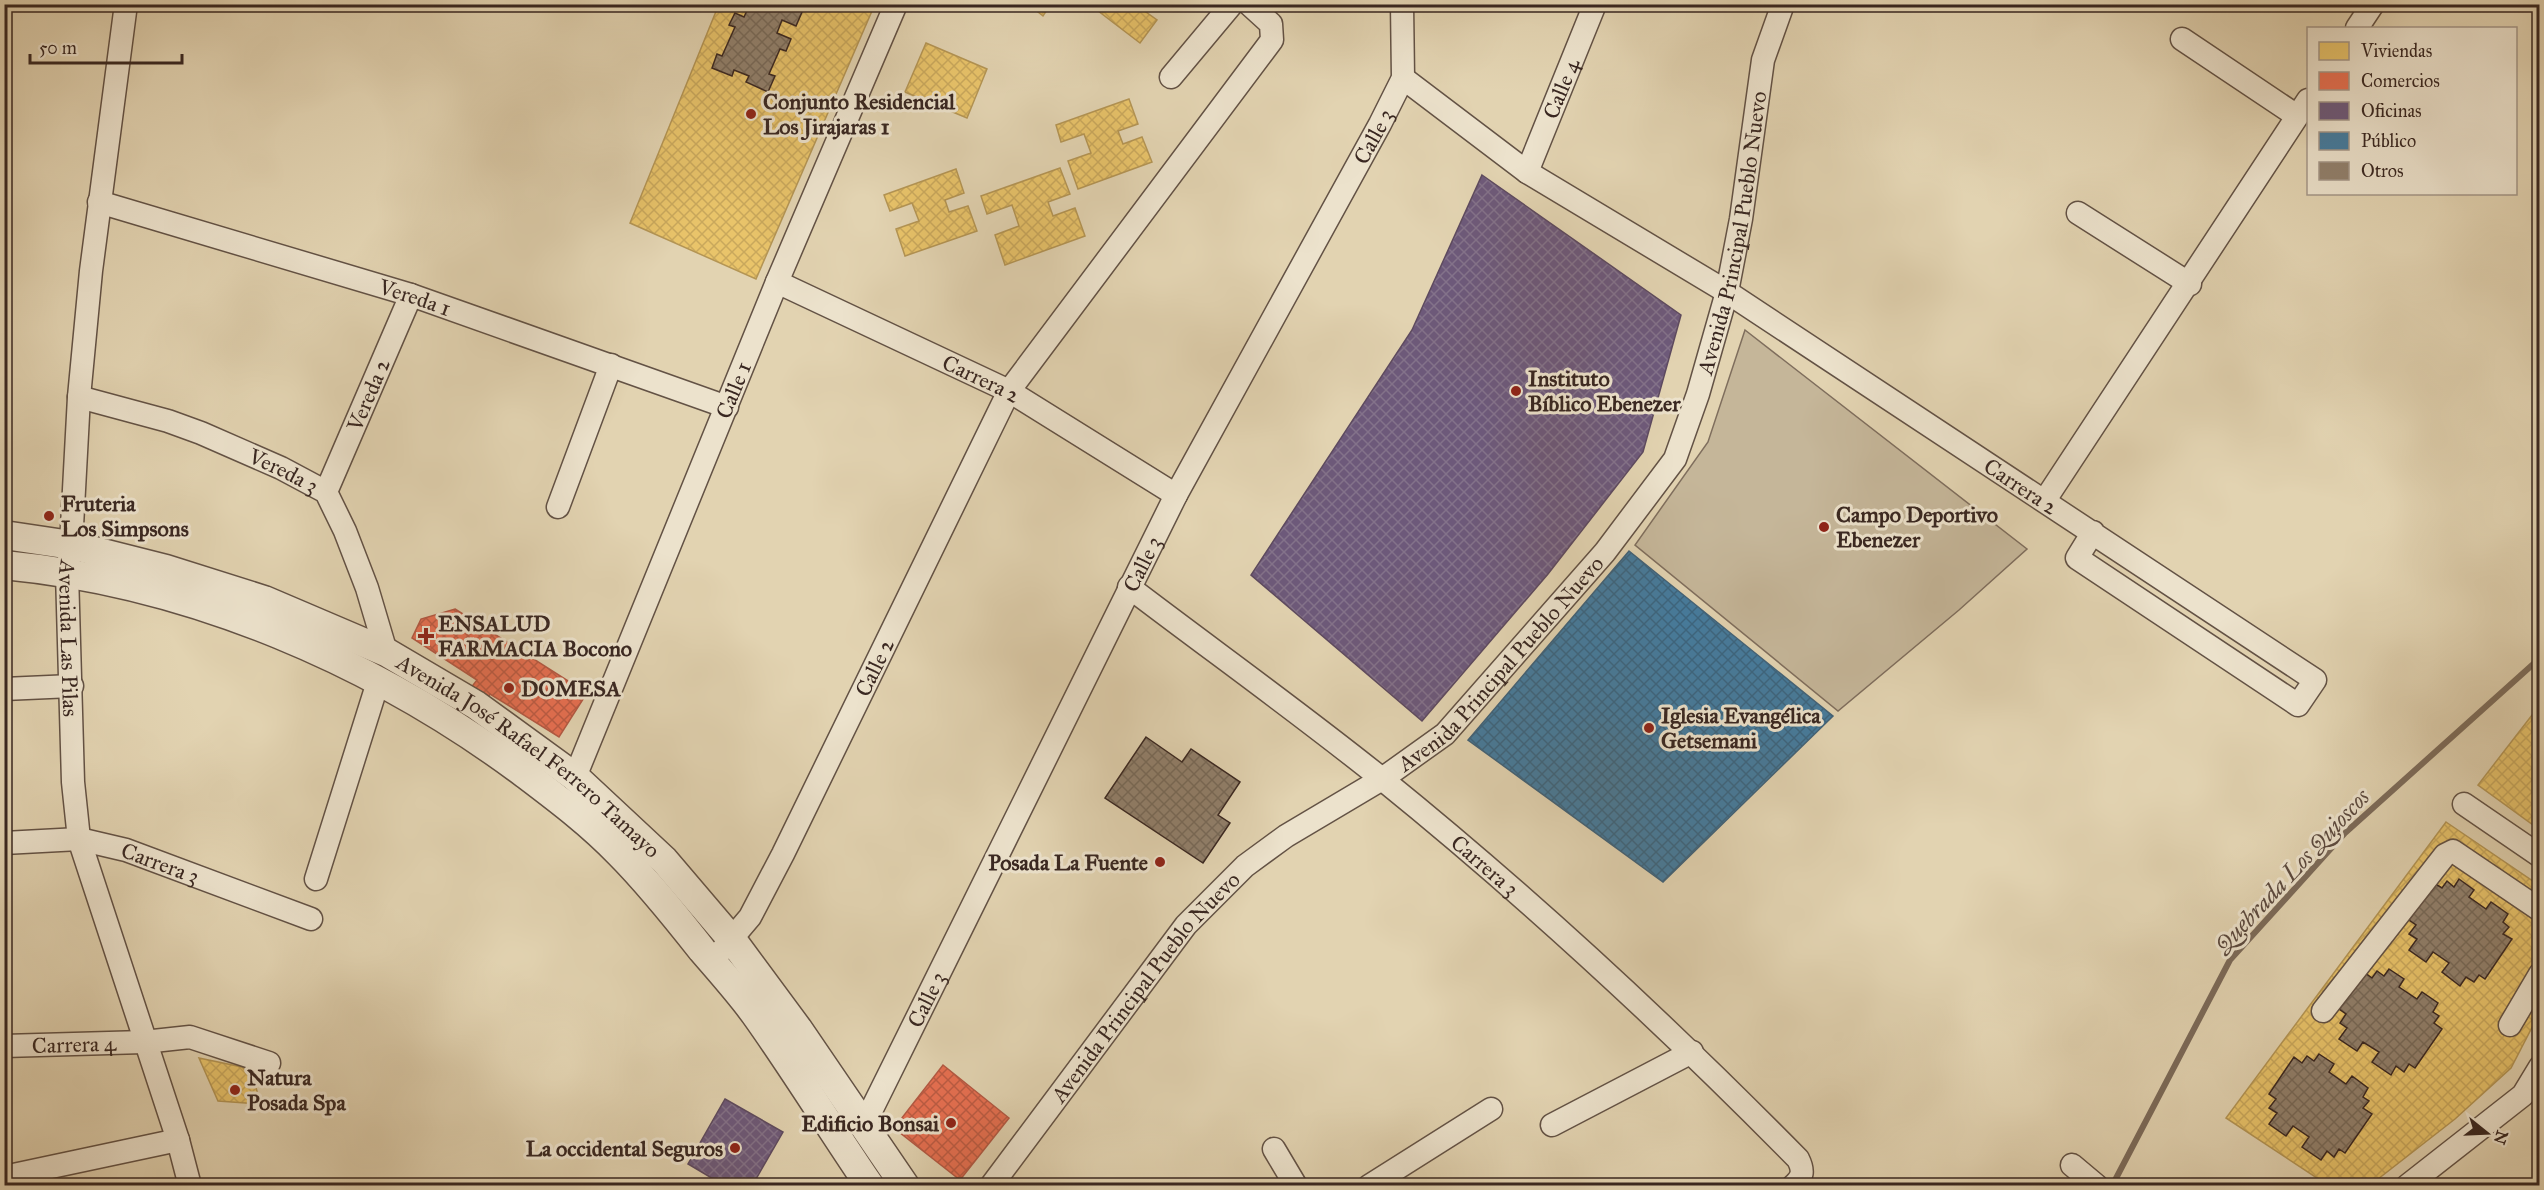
<svg xmlns="http://www.w3.org/2000/svg" width="2544" height="1190" font-family="'IM FELL Great Primer',serif">
	<style>
		.garden { fill: #c5b699; stroke: #7f6e5d; stroke-width: 1.5 }
		.homes { fill: url(#homes-cross-hatch); stroke: #b49554; stroke-width: 1.5 }
		.shops { fill: url(#shops-cross-hatch); stroke: #b35943; stroke-width: 1.5 }
		.offices { fill: url(#offices-cross-hatch); stroke: #5d4a5f; stroke-width: 1.5 }
		.public { fill: url(#public-cross-hatch); stroke: #416278; stroke-width: 1.5 }
		.lines { fill: none; stroke-linecap: round; stroke-linejoin: round }
		.stream { stroke: #7c6b5a; stroke-width: 6 }
		.building { fill: url(#building-cross-hatch); stroke: #392721; stroke-width: 1.5 }
		.minor-casing { stroke: #635245; stroke-width: 25 }
		.tertiary-casing { stroke: #635245; stroke-width: 31 }
		.minor { stroke: #ece2cc; stroke-width: 22 }
		.tertiary { stroke: #ece2cc; stroke-width: 28 }
		.poi-dot { fill: #8f2418; stroke: #ece2cc; stroke-width: 2 }
		.labels { text-anchor: middle; dominant-baseline: central; stroke-width: 6; stroke-linejoin: round; paint-order: stroke }
		.street-label { font-size: 22px; fill: #392721; stroke: #ece2cc }
		.poi-label { font-size: 22px; font-weight: bold; fill: #392721; stroke: #ece2cc; text-anchor: start }
		.water-label { font-size: 24px; font-style: italic; fill: #5b493e; stroke: #ece2cc }
	</style>
	<defs>
		<pattern id="homes-cross-hatch" width="8" height="8" patternUnits="userSpaceOnUse" patternTransform="scale(1.5)"><rect width="8" height="8" fill="#e9c46a"/><path d="M0 0l8 8M0 8l8-8" fill="none" stroke="#c9a85c"/></pattern>
		<pattern id="shops-cross-hatch" width="8" height="8" patternUnits="userSpaceOnUse" patternTransform="scale(1.5)"><rect width="8" height="8" fill="#e76f51"/><path d="M0 0l8 8M0 8l8-8" fill="none" stroke="#bc5b43"/></pattern>
		<pattern id="offices-cross-hatch" width="8" height="8" patternUnits="userSpaceOnUse" patternTransform="scale(1.5)"><rect width="8" height="8" fill="#6d597a"/><path d="M0 0l8 8M0 8l8-8" fill="none" stroke="#83728a"/></pattern>
		<pattern id="public-cross-hatch" width="8" height="8" patternUnits="userSpaceOnUse" patternTransform="scale(1.5)"><rect width="8" height="8" fill="#457b9d"/><path d="M0 0l8 8M0 8l8-8" fill="none" stroke="#3b6580"/></pattern>
		<pattern id="building-cross-hatch" width="8" height="8" patternUnits="userSpaceOnUse" patternTransform="scale(1.5)"><rect width="8" height="8" fill="#91806c"/><path d="M0 0l8 8M0 8l8-8" fill="none" stroke="#776958"/></pattern>
	</defs>
	<rect width="100%" height="100%" fill="#e2d3b1"/>
	<filter id="stains"><feTurbulence type="fractalNoise" baseFrequency=".00333" numOctaves="4"/><feColorMatrix values="0 0 0 0 .2 0 0 0 0 .09 0 0 0 0 .02 0 0 0 .5 -.17"/></filter>
	<radialGradient id="worn" r=".72"><stop offset=".6" stop-color="#630" stop-opacity="0"/><stop offset="1" stop-color="#630" stop-opacity=".3"/></radialGradient>
	<path class="garden" d="M1745,330l282,219 -68,61 -121,101 -203,-166 73,-103z"/>
	<path class="homes" d="M719,4h156l-119,275 -126,-56z
		M1028,4h23l-8,12z
		M1089,4h52l-2,3 18,13 -17,23z
		M926,43l61,26 -20,49 -62,-26z
		M1129,99l9,25 -20,7 5,13 19,-7 10,25 -74,27 -10,-28 23,-8 -7,-19 -23,8 -5,-17z
		M1060,168l10,26 -22,8 5,14 22,-8 10,28 -80,29 -10,-30 24,-9 -7,-21 -25,9 -6,-18z
		M956,169l8,24 -19,7 4,12 19,-6 9,25 -72,25 -9,-27 23,-8 -7,-18 -22,8 -6,-16z
		M2539,706h1v124l-62,-45z
		M2446,822l94,64v126l-29,56 -56,51 -86,67h-40l-103,-68z
		M199,1058l43,9 12,12 6,25 -42,-3z"/>
	<path class="shops" d="M455,609l132,84 -28,44 -69,-43 -3,6 -17,-11 7,-9 -65,-42 9,-19z
		M943,1065l66,53 -49,62 -66,-52z"/>
	<path class="offices" d="M1482,175l199,140 -38,137 -95,122 -126,147 -171,-146 161,-245z
		M725,1099l58,33 -31,54h-27l-37,-22z"/>
	<path class="public" d="M1629,551l204,165 -170,166 -195,-142z"/>
	<g class="lines">
		<path class="stream" d="M2112,1186l118,-226 115,-127 195,-175"/>
	</g>
	<path class="building" d="M750,4h48l-2,5 6,3 -6,14 -14,-6 -5,13 14,6 -5,12 -6,-2 -11,25 6,2 -7,16 -22,-10 3,-6 -15,-6 -2,6 -20,-8 5,-14 5,2 13,-29 -6,-2 6,-12 9,4z
		M1146,737l36,25 9,-13 49,33 -22,33 12,8 -27,40 -98,-65z
		M2459,879l15,11 -5,7 17,12 5,-7 17,12 -5,8 6,5 -6,7 9,5 -27,40 -6,-4 -5,7 -8,-5 -6,9 -18,-14 7,-9 -16,-11 -7,10 -17,-12 8,-11 -8,-5 7,-9 -7,-5 25,-37 8,5 5,-7 7,6z
		M2389,969l15,10 -5,8 18,12 5,-7 16,11 -5,9 6,4 -5,7 8,6 -27,39 -6,-4 -5,8 -8,-6 -5,9 -19,-13 7,-10 -16,-10 -6,9 -18,-12 8,-11 -7,-5 6,-9 -7,-5 25,-37 8,6 5,-7 7,5z
		M2319,1054l15,10 -5,8 17,12 6,-8 16,12 -5,9 6,4 -6,7 9,6 -27,39 -6,-4 -5,8 -7,-6 -6,9 -19,-13 7,-10 -16,-11 -7,10 -17,-12 8,-11 -8,-5 7,-9 -7,-5 25,-37 8,6 5,-7 7,5z"/>
	<g class="lines">
		<defs>
			<g id="minor">
				<path id="s1" d="M126,4l-35,267 -12,126 -8,148 -4,28 6,209 6,57 99,301 12,46"/>
				<path d="M2357,28l16,-24"/>
				<path d="M2182,39l115,77"/>
				<path d="M1171,77l61,-73"/>
				<path id="s2" d="M1403,78l124,94 200,120 588,388 -17,25 -221,-147 16,-26"/>
				<path id="s3" d="M1527,172l68,-168"/>
				<path id="s4" d="M99,202l312,93 316,112"/>
				<path d="M2078,213l112,71"/>
				<path id="s5" d="M777,282l232,109 167,104"/>
				<path id="s6" d="M79,397l89,24 33,12 80,35 45,24 19,39 22,57 19,64"/>
				<path id="s7" d="M326,492l85,-197"/>
				<path d="M2045,500l263,-400"/>
				<path d="M558,507l53,-142"/>
				<path id="s8" d="M1129,587c84,64 171,126 253,192 146,118 284,246 416,380 6,12 5,18 -5,27"/>
				<path d="M4,689l68,-3"/>
				<path id="s9" d="M575,777l202,-495 119,-278"/>
				<path d="M2464,804l76,52"/>
				<path id="s10" d="M4,843l75,-4 47,11 185,69"/>
				<path d="M316,879l62,-197"/>
				<path id="s11" d="M722,950l28,-33 33,-63 226,-463 263,-351 -1,-16 -22,-20"/>
				<path d="M2323,1011l122,-156 8,-4 87,59"/>
				<path d="M2510,1025l30,-51"/>
				<path id="s12" d="M4,1046l140,-4 46,-5 79,26"/>
				<path id="s13" d="M865,1123l311,-628 204,-371 23,-46 -1,-74"/>
				<path d="M1552,1125l140,-73"/>
				<path d="M1274,1149l22,37"/>
				<path d="M2072,1165l25,21"/>
				<path d="M4,1177l174,-37"/>
				<path id="s14" d="M991,1186l195,-261 59,-59 41,-30 96,-57 63,-45 160,-182 70,-93 23,-65 29,-102 14,-73 22,-159 20,-56"/>
				<path d="M1369,1186l122,-77"/>
				<path d="M2407,1186l116,-91 17,-28"/>
			</g>
			<g id="tertiary">
				<path id="s15" d="M4,535l67,10 95,24 98,31 122,52 90,53 99,72 89,83 69,81 65,88 107,157"/>
				<path d="M4,565c188,18 371,97 521,209 33,25 65,49 94,79 30,30 57,64 83,97 18,21 37,42 53,64 40,56 76,115 115,172"/>
			</g>
		</defs>
		<use href="#minor" class="minor-casing"/>
		<use href="#tertiary" class="tertiary-casing"/>
		<use href="#minor" class="minor"/>
		<use href="#tertiary" class="tertiary"/>
	</g>
	<g class="poi-dot">
		<circle cx="751" cy="114" r="6"/>
		<circle cx="1516" cy="391" r="6"/>
		<circle cx="49" cy="516" r="6"/>
		<circle cx="1824" cy="527" r="6"/>
		<path d="M423 627h6v6h6v6h-6v6h-6v-6h-6v-6h6z"/>
		<circle cx="509" cy="688" r="6"/>
		<circle cx="1649" cy="728" r="6"/>
		<circle cx="1160" cy="862" r="6"/>
		<circle cx="235" cy="1090" r="6"/>
		<circle cx="951" cy="1123" r="6"/>
		<circle cx="735" cy="1148" r="6"/>
	</g>
	<g class="labels">
		<g class="street-label">
			<text stroke="none"><textPath href="#s3" startOffset="90">Calle 4</textPath></text>
			<text stroke="none"><textPath href="#s13" startOffset="1110">Calle 3</textPath></text>
			<text stroke="none"><textPath href="#s14" startOffset="1242">Avenida Principal Pueblo Nuevo</textPath></text>
			<text stroke="none"><textPath href="#s4" startOffset="330">Vereda 1</textPath></text>
			<text stroke="none"><textPath href="#s5" startOffset="226">Carrera 2</textPath></text>
			<text stroke="none"><textPath href="#s9" startOffset="418">Calle 1</textPath></text>
			<text stroke="none"><textPath href="#s7" startOffset="106">Vereda 2</textPath></text>
			<text stroke="none"><textPath href="#s6" startOffset="218">Vereda 3</textPath></text>
			<text stroke="none"><textPath href="#s2" startOffset="741">Carrera 2</textPath></text>
			<text stroke="none"><textPath href="#s13" startOffset="624">Calle 3</textPath></text>
			<text stroke="none"><textPath href="#s1" startOffset="638">Avenida Las Pilas</textPath></text>
			<text stroke="none"><textPath href="#s14" startOffset="738">Avenida Principal Pueblo Nuevo</textPath></text>
			<text stroke="none"><textPath href="#s11" startOffset="322">Calle 2</textPath></text>
			<text stroke="none"><textPath href="#s15" startOffset="578">Avenida José Rafael Ferrero Tamayo</textPath></text>
			<text stroke="none"><textPath href="#s10" startOffset="160">Carrera 3</textPath></text>
			<text stroke="none"><textPath href="#s8" startOffset="452">Carrera 3</textPath></text>
			<text stroke="none"><textPath href="#s14" startOffset="252">Avenida Principal Pueblo Nuevo</textPath></text>
			<text stroke="none"><textPath href="#s13" startOffset="138">Calle 3</textPath></text>
			<text stroke="none"><textPath href="#s12" startOffset="70">Carrera 4</textPath></text>
		</g>
		<g class="poi-label">
			<text x="763" y="101">Conjunto Residencial<tspan x="763" dy="25">Los Jirajaras 1</tspan></text>
			<text x="1528" y="378">Instituto<tspan x="1528" dy="25">Bíblico Ebenezer</tspan></text>
			<text x="61" y="503">Fruteria<tspan x="61" dy="25">Los Simpsons</tspan></text>
			<text x="1836" y="514">Campo Deportivo<tspan x="1836" dy="25">Ebenezer</tspan></text>
			<text x="438" y="623">ENSALUD<tspan x="438" dy="25">FARMACIA Bocono</tspan></text>
			<text x="521" y="688">DOMESA</text>
			<text x="1661" y="715">Iglesia Evangélica<tspan x="1661" dy="25">Getsemani</tspan></text>
			<text x="1148" y="862" text-anchor="end">Posada La Fuente</text>
			<text x="247" y="1077">Natura<tspan x="247" dy="25">Posada Spa</tspan></text>
			<text x="939" y="1123" text-anchor="end">Edificio Bonsai</text>
			<text x="723" y="1148" text-anchor="end">La occidental Seguros</text>
		</g>
		<g class="water-label">
			<text transform="translate(2292 871) rotate(-47)">Quebrada Los Quioscos</text>
		</g>
	</g>
	<rect width="2544" height="1190" fill="none" stroke="#e2d3b1" stroke-width="24"/>
	<rect x="6" y="6" width="2532" height="1178" fill="none" stroke="#392721" stroke-width="3"/>
	<rect x="12" y="12" width="2520" height="1166" fill="none" stroke="#392721" stroke-width="1.5"/>
	<rect x="2307" y="27" width="210" height="168" fill="#ece2cc" stroke="#a49788" stroke-width="1.5"/>
	<rect x="2319" y="42" width="30" height="18" fill="#e9c46a" stroke="#a49788" stroke-width="1.5"/>
	<text x="2361" y="57" font-size="18" fill="#392721">Viviendas</text>
	<rect x="2319" y="72" width="30" height="18" fill="#e76f51" stroke="#a49788" stroke-width="1.5"/>
	<text x="2361" y="87" font-size="18" fill="#392721">Comercios</text>
	<rect x="2319" y="102" width="30" height="18" fill="#6d597a" stroke="#a49788" stroke-width="1.5"/>
	<text x="2361" y="117" font-size="18" fill="#392721">Oficinas</text>
	<rect x="2319" y="132" width="30" height="18" fill="#457b9d" stroke="#a49788" stroke-width="1.5"/>
	<text x="2361" y="147" font-size="18" fill="#392721">Público</text>
	<rect x="2319" y="162" width="30" height="18" fill="#91806c" stroke="#a49788" stroke-width="1.5"/>
	<text x="2361" y="177" font-size="18" fill="#392721">Otros</text>
	<g transform="translate(2487 1133) rotate(108)" stroke="#ece2cc" stroke-width="4.5" paint-order="stroke">
	<path d="M0-4.5L10 22L0 15L-10 22Z" fill="#392721"/>
	<text y="-9" font-size="16" font-weight="bold" text-anchor="middle" fill="#392721">N</text>
	</g>
	<path d="M30 54v9h152v-9" fill="none" stroke="#392721" stroke-width="3"/>
	<text x="39" y="54" font-size="18" fill="#392721" stroke="#ece2cc" stroke-width="4.5" paint-order="stroke">50 m</text>
	<rect width="100%" height="100%" filter="url(#stains)"/>
	<rect width="100%" height="100%" fill="url(#worn)"/>
</svg>
